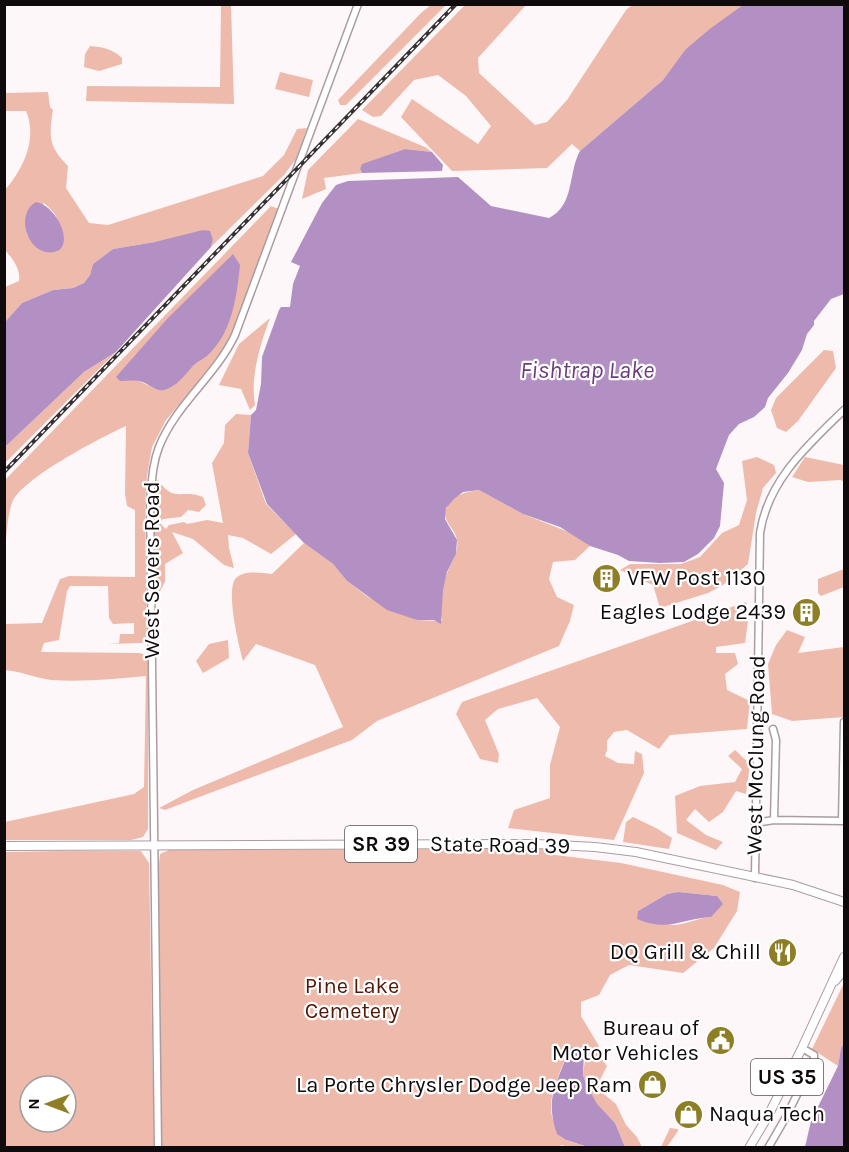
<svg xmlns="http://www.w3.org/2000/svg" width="849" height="1152" font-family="Karla,sans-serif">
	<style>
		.green { fill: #eebaab; fill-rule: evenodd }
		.water { fill: #b290c3 }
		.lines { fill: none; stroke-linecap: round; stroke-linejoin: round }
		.minor-casing { stroke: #ab9ca1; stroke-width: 9 }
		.major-casing { stroke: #ab9ca1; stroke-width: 10 }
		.minor { stroke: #fff; stroke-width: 6 }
		.major { stroke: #fff; stroke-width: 8 }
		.rail-casing { stroke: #353032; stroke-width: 4 }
		.rail { stroke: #fff; stroke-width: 1.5; stroke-dasharray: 4.5; stroke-linecap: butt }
		.labels { text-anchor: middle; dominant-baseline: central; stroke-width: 4.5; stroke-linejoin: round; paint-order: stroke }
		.shield { fill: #fff; stroke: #575455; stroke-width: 1.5 }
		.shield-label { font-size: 21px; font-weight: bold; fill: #0f0a0c }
		.street-label { font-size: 22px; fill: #0f0a0c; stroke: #fff }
		.poi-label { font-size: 22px; fill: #0f0a0c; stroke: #fff; text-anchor: end }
		.park-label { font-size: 22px; fill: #501806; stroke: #fff }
		.water-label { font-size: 24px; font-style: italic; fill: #6a3e7d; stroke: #fff }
	</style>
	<rect width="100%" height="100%" fill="#fef7f9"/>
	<path class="green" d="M221,5h10l3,99 -148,-3 1,-15 133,1z
		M431,5h15l-100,100h-6l-2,-5 83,-87z
		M465,5h61l-48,53 1,15 56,52 12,-3 20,-22 59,-90 6,-5h111l-72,65 -8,10 -83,71 -8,-7 -25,24 -95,3 -51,-54 11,-18 66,45 13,-18 -25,-30 -28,-21 -24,5 -33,36 -8,1 -11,-7z
		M90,46c12,1 23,3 32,12v6l-23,7 -15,-4 1,-13z
		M280,72l33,8 -4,17 -34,-8z
		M48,92l2,15 3,3c-4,26 -5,36 15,56l-2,22 23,35 19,2 155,-49 21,-21 13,-26 10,-1 -11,31 -12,16 -73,72 2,-7 -58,2 -42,7 -20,15 -3,11 -6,8 -11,5 -20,2 -31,13 -17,19v-35l14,-6c2,-12 -7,-23 -14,-31v-60c18,-21 33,-51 21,-79h-21v-18zM44,203c19,15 16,26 14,48 -16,3 -23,-5 -31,-17z
		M358,119l67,28 7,5 -27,-3 -42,15 -3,5 2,4 -38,5 2,11 -24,10 6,-29z
		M271,206l8,3 -54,141 -59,70 -14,27 -5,29 -2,28 2,134 -5,5 -35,1 12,-1 1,-9h14v-11l-21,1 -4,-6 -1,-32h-38l-3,5 -8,49 -15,3 -3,9 99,1 5,2 3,7v167l-5,8 -12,3h-127l1,-18 129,-28 10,-7 2,-111c-32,3 -63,6 -95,4 -16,-2 -30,-9 -47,-10l1,-46 37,-1 18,-44 9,-3 66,1v-67l-8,-4 -2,-12 1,-68c-24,11 -106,53 -114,77 -5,14 -5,31 -7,46v-69zM211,352l-16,12 -22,22 -9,4 -8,-1 -17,-8z
		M270,318c-10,27 -20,59 -15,87l-5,5 -9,-21 -22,-4 20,-41z
		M824,350l9,1 3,17 -38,53 -12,11 -9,-4 -6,-18 5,-12z
		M116,352l-111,111v-16l79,-75z
		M236,414l15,1 -3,38 18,51 30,30 -25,20 -28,-16 -15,-3 1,13 5,20 -10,-3 -31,-26 -21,-7 11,21 -18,11v18l-10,18 -2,-76 2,-40 3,-4c17,24 23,8 45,17l3,8 -7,7 -11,-2 -7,7 -18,2 -3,4 6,6 3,-4 15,-3 3,2 20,-4 16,3 -11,-60 12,-20 1,-18z
		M757,457l17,8 2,8 -13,15 -7,25 -8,51 -25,21 -15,8 -48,15 -7,-23 -33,-15 10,-6h51l19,-7 22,-24 17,-8 8,-25 -5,-39z
		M805,457l39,8v17l-3,-2 -33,2 -16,-5z
		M479,490l44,24 48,19 19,13 -15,14 -22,2 -4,17 8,18 17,8 -4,16 -11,25 -182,75 -25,19 -166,62 -21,8 -6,-2 34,-18 150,-63 -28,-62 -59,-21 -13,17c-4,-15 -18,-71 -7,-83 9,-8 25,-5 36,-4l32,-31 29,21 14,17 21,16 49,23 25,1c-3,-14 0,-36 6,-50 4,-10 11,-19 9,-31 -2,-13 -17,-19 -10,-33 7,-13 19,-15 32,-17z
		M844,569v18l-23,9 -3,-3v-14z
		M746,602l3,11 -4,30 -29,4v6h19l3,11 -13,10 2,16 23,11 -3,28 -77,6 -11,14 -32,-19 -13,2 -7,9v9l-2,6 13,7 16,1 1,-13 7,3 2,19 -30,67 -106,-12 6,-18 36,-12v-33l10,-38 -23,-29 -39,11 -13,11 14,34 -1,9 -18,-4 -24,-45 6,-12z
		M787,630l18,7 -7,16 46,-6v70l-52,4 -20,-7 -4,-50 8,-19z
		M228,640l1,18 -26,15 -7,-12 13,-17z
		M735,750l15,14 -4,30 -10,-3 -13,21 -14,10 -14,-13 -9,11 20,15 17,7 -7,8 -39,-17 -2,-37 25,-10 35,-4 7,-13 -14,-13z
		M633,817l23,11 16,10 -3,11 -46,-7 3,-20z
		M546,849l1,5 74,9 102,22 17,7 -3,19 -23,37 -31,25 -54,-8 -19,10 -11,20 -18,7v14l18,30v10l8,10 -8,16v8l17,14 10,21 11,12 5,10h-17l-10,-24 -19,-19 -9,-18 -4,-11 2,-15 -16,-11c-9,27 -30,57 -9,84 2,2 3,5 6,7 2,1 18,6 22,7h-19l-8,-2 -2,3 -397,-1 -4,-274 2,-19 9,-4zM678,892l39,4 -6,21c-13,1 -24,7 -37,8 -11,0 -26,-10 -36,-14l29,-17z
		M61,851h80l8,12 5,284h-149v-295zM30,1086h36v36h-36z
		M844,983v60l-3,5 -3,18 -26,-17z
		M670,1128l8,1v2l-11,16h-6z"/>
	<path class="water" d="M743,5h101v289l-13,5 -17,22v4l-7,9 -5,16 -14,23 -20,25 -3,9 -11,10 -15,7 -10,11 -13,34 8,14 -4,43 -6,12 -16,16 -14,8 -24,1 -31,-2 -11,-6 -28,-9 -30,-19 -37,-13 -44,-24 -16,2 -9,7 -8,9 -1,11 12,21 -1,14 -9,18 -4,18 -2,34 -7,-4h-17l-30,-10 -40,-29 -14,-17 -29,-21 -37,-39 -19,-51 3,-38 5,-5 5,-26 1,-27 17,-47 2,-3h9l3,-23 7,-18 -9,-4 31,-59 14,-18 12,-4 110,-4 33,29 58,12c26,-13 19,-46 31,-67l83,-71 23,-31 25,-21z
		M405,149l27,3 11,13 -1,6 -80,2 -2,-4 2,-5z
		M36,202c15,2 34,29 26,45 -2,3 -4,4 -8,5 -26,5 -40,-38 -18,-50z
		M203,230l7,1 3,9 -2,7 -95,105 -32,20 -79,75v-125l17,-19 31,-13 20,-2 11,-5 6,-8 3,-11 20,-15 42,-7z
		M233,254l7,11c-3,29 -7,64 -29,87 -5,6 -13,9 -18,14 -7,8 -18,22 -29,24 -9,2 -17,-8 -25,-9 -6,-1 -13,0 -19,0l-4,-4 51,-58z
		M678,892l39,4 6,8 -12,13c-30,2 -42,15 -74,2l1,-8 29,-17z
		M844,1043v104h-39l6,-26 27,-55 3,-18z
		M572,1047l12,7 -1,21 4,11 10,18 18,19 10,24h-37l-22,-7 -9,-6c-13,-37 1,-51 12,-85z"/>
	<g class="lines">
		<defs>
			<path id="minor" d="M773,729l3,11 -2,80
				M842,821l2,-99
				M755,823l19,-3 70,1
				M755,878l5,-345c8,-53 48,-88 84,-123
				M158,1148l-8,-646c2,-19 2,-37 9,-55 17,-43 56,-70 76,-112l123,-331
				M768,1148l18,-31 28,-57v-5l-12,-7"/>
			<path id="major" d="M4,846l533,-2 58,3 41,5 157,33 51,17
				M835,981l9,-11
				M749,1148l19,-32 34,-68 42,-91"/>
		</defs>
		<use href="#minor" class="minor-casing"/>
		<use href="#major" class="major-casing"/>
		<use href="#minor" class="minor"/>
		<use href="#major" class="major"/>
		<defs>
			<path id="rail" d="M4,472l452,-468"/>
		</defs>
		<use href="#rail" class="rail-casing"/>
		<use href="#rail" class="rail"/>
	</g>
	<defs>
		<symbol id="building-disc" viewBox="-11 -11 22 22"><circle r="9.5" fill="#8e7f26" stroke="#fff"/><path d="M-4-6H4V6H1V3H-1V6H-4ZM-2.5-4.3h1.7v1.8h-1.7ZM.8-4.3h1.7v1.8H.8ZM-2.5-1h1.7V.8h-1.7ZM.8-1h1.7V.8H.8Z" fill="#fff"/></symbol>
		<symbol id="restaurant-disc" viewBox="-11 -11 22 22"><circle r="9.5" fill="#8e7f26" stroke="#fff"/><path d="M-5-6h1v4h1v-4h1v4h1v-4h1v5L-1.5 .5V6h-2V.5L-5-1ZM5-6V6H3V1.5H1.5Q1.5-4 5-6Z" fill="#fff"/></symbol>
		<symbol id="civic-disc" viewBox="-11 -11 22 22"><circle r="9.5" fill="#8e7f26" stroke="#fff"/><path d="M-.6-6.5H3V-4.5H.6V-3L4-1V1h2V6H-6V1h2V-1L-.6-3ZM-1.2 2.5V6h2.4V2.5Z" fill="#fff"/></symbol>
		<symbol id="shop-disc" viewBox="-11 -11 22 22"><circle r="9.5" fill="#8e7f26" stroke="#fff"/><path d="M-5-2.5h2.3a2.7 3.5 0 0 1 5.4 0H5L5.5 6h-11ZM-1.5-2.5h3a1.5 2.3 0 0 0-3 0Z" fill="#fff"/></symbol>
	</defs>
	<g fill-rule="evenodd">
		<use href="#building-disc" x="590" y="562" width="33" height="33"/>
		<use href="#building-disc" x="790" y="596" width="33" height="33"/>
		<use href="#restaurant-disc" x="766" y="936" width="33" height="33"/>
		<use href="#civic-disc" x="704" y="1024" width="33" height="33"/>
		<use href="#shop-disc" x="636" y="1068" width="33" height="33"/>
		<use href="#shop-disc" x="672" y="1098" width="33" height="33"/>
	</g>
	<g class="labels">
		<g class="shield">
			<rect x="345" y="826" width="72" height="36" rx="4.5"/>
			<rect x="751" y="1059" width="72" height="36" rx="4.5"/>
		</g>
		<g class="shield-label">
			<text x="381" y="844">SR 39</text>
			<text x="787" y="1077">US 35</text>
		</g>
		<g class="street-label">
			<text transform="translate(152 570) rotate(-90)">West Severs Road</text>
			<text transform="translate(756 755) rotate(-89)">West McClung Road</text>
			<text transform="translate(500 845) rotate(1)">State Road 39</text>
		</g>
		<g class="poi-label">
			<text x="627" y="578" text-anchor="start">VFW Post 1130</text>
			<text x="786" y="612">Eagles Lodge 2439</text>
			<text x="761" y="952">DQ Grill &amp; Chill</text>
			<text x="699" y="1028">Bureau of<tspan x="699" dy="25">Motor Vehicles</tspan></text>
			<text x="632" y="1085">La Porte Chrysler Dodge Jeep Ram</text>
			<text x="709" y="1114" text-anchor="start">Naqua Tech</text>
		</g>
		<g class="park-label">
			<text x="352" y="986">Pine Lake<tspan x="352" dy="25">Cemetery</tspan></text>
		</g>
		<g class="water-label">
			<text x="587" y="370">Fishtrap Lake</text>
		</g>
	</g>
	<rect width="849" height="1152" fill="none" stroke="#0f0a0c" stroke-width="12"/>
	<g transform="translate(48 1104) rotate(270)"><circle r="28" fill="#ffffff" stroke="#9f9d9e" stroke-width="1.5"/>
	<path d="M0-4.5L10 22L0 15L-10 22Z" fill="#8e7f26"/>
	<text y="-9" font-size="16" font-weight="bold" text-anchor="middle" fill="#0f0a0c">N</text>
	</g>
</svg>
